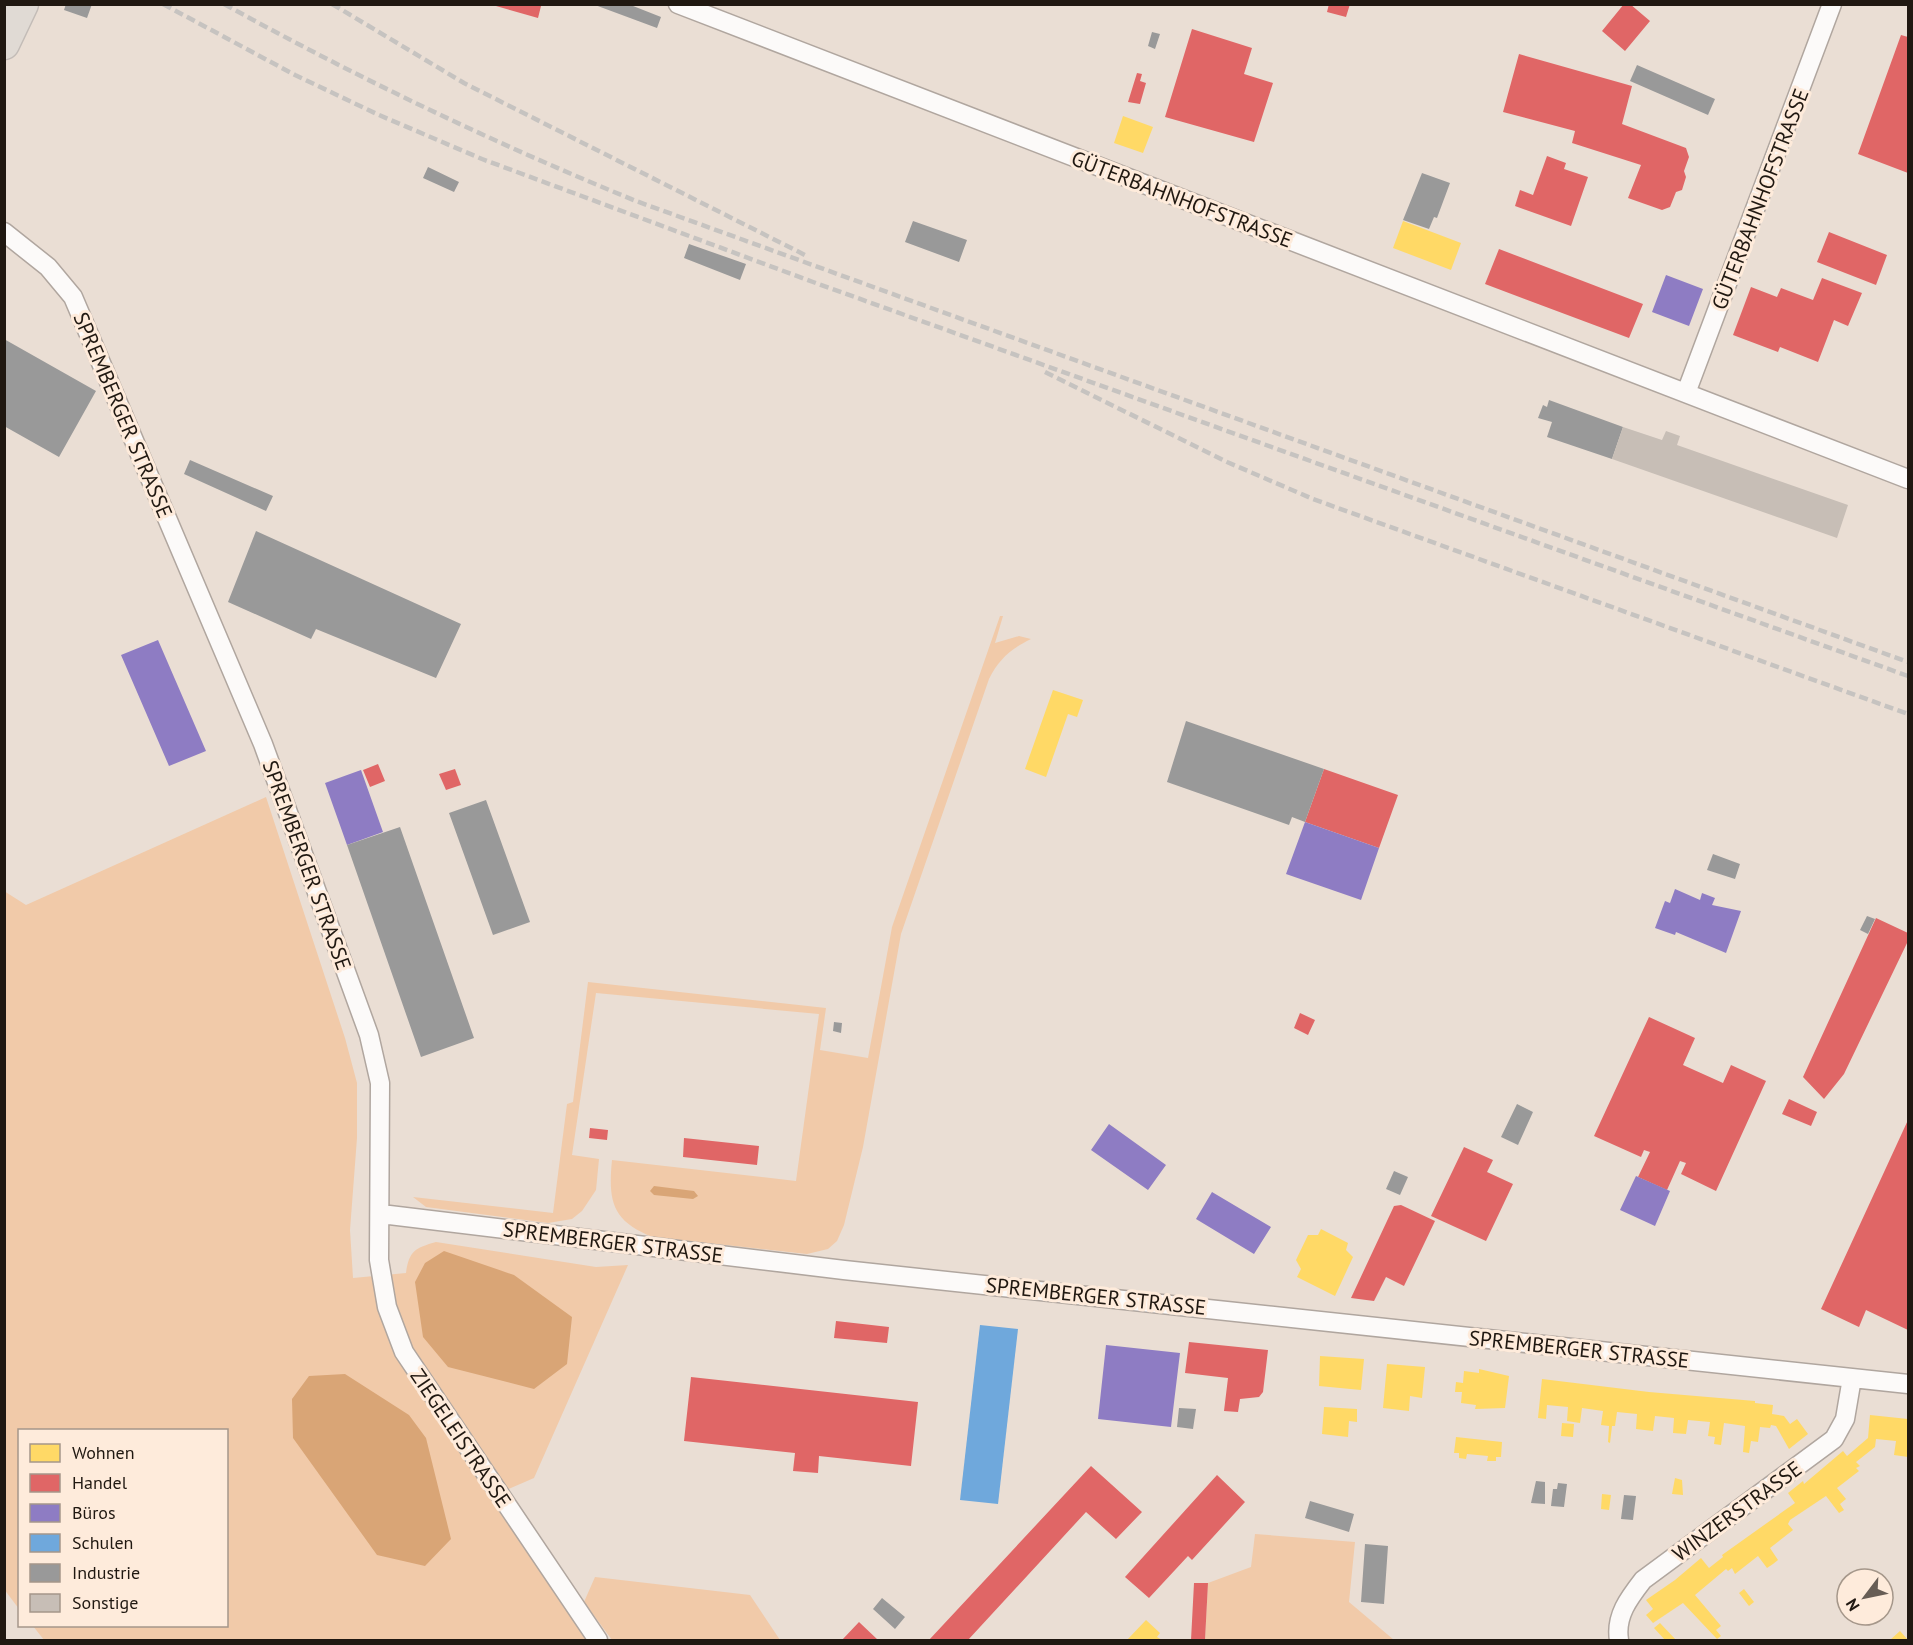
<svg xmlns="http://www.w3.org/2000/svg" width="1913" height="1645" font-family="'PT Sans',sans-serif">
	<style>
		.green { fill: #f1caa9 }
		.water { fill: #d9a576 }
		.homes { fill: #ffd966 }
		.shops { fill: #e06666 }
		.offices { fill: #8e7cc3 }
		.schools { fill: #6fa8dc }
		.industry { fill: #999 }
		.building { fill: #c7beb6 }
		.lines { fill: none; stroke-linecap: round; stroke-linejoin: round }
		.minor-casing { stroke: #b0a69f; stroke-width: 21 }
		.trunk-casing { stroke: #c3bcb7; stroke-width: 33 }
		.minor { stroke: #fcfaf9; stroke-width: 18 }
		.trunk { stroke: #e0dad4; stroke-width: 30 }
		.rail { stroke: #c6c3c0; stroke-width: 4.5; stroke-dasharray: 9 4.5; stroke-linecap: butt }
		.labels { text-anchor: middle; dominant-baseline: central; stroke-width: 6; stroke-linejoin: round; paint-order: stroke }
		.street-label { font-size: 21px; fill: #201811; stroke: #feebdb }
	</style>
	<rect width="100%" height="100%" fill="#eaded4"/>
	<path class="green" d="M1000,616h3l-8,27 24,-7 12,3c-20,10 -32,20 -42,40l-88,255 -38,213 -19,78 -7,16 -9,8 -21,5 -154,-17c-41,-16 -45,-36 -41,-77l184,21 23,-167 -223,-21 -24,162 27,4 -3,31 -14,21 -10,8 -24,4 -122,-16 -13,-10 140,16 14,-109 6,-2 15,-120 238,26 -6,42 48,8 24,-131z
		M266,797l79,241 12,45v55l-7,92 3,48 53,-5c3,-22 9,-25 30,-31l160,25 32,-2 -94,213 -30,13 94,149h-554l-11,-14h193v-196h-206l-1,179 -15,-20v-698l22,14z
		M1255,1534l100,8 -6,60 45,38h-189l3,-57 43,-16z
		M595,1577l155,18 30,45h-168l-28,-38z"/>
	<path class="water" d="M654,1186l40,5 4,5 -5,3 -39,-4 -4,-4z
		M444,1251l70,24 58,42 -5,47 -33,25 -86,-22 -25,-30 -8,-55 10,-19z
		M345,1374l64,41 17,23 25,101 -26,27 -48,-11 -84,-117 -1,-39 17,-23z"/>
	<path class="homes" d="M1123,116l30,11 -10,26 -29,-10z
		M1403,221l58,22 -10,27 -58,-22z
		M1053,690l30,10 -6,17 -9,-3 -22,63 -21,-8z
		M1321,1229l27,14 -2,7 7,7 -18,39 -38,-19 4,-8 -5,-9 12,-25h10z
		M1320,1356l44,3 -3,31 -42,-4z
		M1387,1364l38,3 -3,31 -12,-2 -1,15 -26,-3z
		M1479,1369l30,7 -4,32 -30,1 1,-4 -15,-2 1,-11h-7l1,-10 7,1 1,-12 15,2z
		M1542,1379l107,13 106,9v2l18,2 -1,9 12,2 6,8 7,-5 11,15 -19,15 -13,-23 -5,-1 -1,3 -10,-1 -2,15 -7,-1 -2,12 -6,-1 2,-26 -21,-3 -3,22 -7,-1 1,-7 -7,-1 2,-14 -22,-2 -2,14 -13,-1 1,-15 -19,-2 -2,15 -17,-2 1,-15 -20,-2 -2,14h-3l-2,17 -2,-1 1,-16 -8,-1 2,-14 -21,-3 -2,15 -13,-2 1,-14 -21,-2 -1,14 -8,-1z
		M1324,1407l33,2v13l-8,-1 -1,16 -26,-3z
		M1870,1415l38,4v38l-14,-2 2,-14 -20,-2 -1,8 -19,15 4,4 -4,2 3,3 -22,17 9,11 -6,5 4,6 -5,3 -13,-17 -36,24 -2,4 5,6 -23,18 8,12 -5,4 -6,4 -9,-12 -23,18 -3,-6 -4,3 -2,-2 -31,26 26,31 -5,4 5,6 -4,3 -34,-36 -30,20 -7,-8 7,-6 -7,-9 29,-20 26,-22 8,10 14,-11 -1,-2 73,-52 -7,-10 15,-12 1,3 39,-33 4,5 21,-18z
		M1562,1423l12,1 -1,13 -12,-1z
		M1456,1437l46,5 -1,15h-5v4h-9l1,-5 -21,-2 -1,5 -7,-1v-5h-5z
		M1675,1478l7,2 1,15 -11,-1z
		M1602,1494l9,1 -2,15 -8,-1z
		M1744,1589l10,13 -5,4 -10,-13z
		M1146,1620l14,13 -3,4 5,3h-35z
		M1660,1623l16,17h-11l-11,-12z
		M1900,1631l8,9h-18z"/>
	<path class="shops" d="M489,4h46l6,2 -3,12z
		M1329,4h21l-4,13 -19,-5z
		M1624,4h6l20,17 -25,30 -23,-20z
		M1192,29l60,19 -8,26 29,9 -19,59 -89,-25z
		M1901,35l7,2v136l-50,-19z
		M1519,54l113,32 -10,38 64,24 3,9 -5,14 2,6 -4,13 -6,2 -6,15 -8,3 -34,-12 13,-33 -69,-22 3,-12 -72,-19z
		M1137,73l5,1 -2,7 6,2 -6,21 -12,-2z
		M1547,156l19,7 -2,6 24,8 -17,49 -56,-20 5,-16 13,5z
		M1829,232l58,23 -11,30 -59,-23z
		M1499,249l144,55 -14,34 -144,-54z
		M1822,278l40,15 -14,33 -14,-6 -16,42 -38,-15 -2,5 -45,-17 18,-48 26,10 4,-9 32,12z
		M378,764l7,17 -15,6 -7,-17z
		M455,769l6,16 -15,5 -7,-16z
		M1324,769l74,26 -19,53 -74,-26z
		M1876,918l32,15v8l-64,133 -20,25 -21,-22z
		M1300,1013l15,7 -7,15 -14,-7z
		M1649,1017l46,21 -12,27 40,18 8,-18 35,16 -50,110 -35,-17 5,-11 -6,-2 -13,29 -29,-13 12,-25 -6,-2 -3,7 -47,-21z
		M1789,1099l28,13 -6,14 -29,-12z
		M1908,1120v210l-42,-20 -7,17 -38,-18z
		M590,1128l18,2 -1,10 -18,-2z
		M684,1138l75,8 -2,19 -74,-8z
		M1464,1147l29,13 -6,12 26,12 -27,57 -55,-25z
		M1401,1205l34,16 -31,65 -18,-9 -12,24 -23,-3 43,-92z
		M836,1321l53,6 -2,16 -53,-5z
		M1189,1342l79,8 -5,42 -4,5 -19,2 -2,13 -14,-1 4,-33 -43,-5z
		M691,1377l227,25 -7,64 -92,-10 -1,17 -25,-2 2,-18 -111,-12z
		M1091,1466l51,46 -26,27 -30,-27 -118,128h-39z
		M1217,1475l28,27 -53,58 -4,-4 -39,42 -24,-21z
		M1194,1583h14l-3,57h-14z
		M859,1622l19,18h-36z"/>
	<path class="offices" d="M1666,275l37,14 -14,37 -37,-14z
		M158,640l48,111 -37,15 -48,-111z
		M361,770l22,62 -36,13 -22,-62z
		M1305,822l74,26 -18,52 -75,-26z
		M1675,889l25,11 2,-7 13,5 -3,7 29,6 -15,42 -50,-21 -1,3 -20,-7 10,-27 5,2z
		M1109,1124l57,41 -18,25 -57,-40z
		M1636,1176l34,15 -15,35 -35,-16z
		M1212,1192l59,35 -17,27 -58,-35z
		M1106,1345l74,8 -9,74 -73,-8z"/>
	<path class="schools" d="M980,1325l38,4 -20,175 -38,-4z"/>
	<path class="industry" d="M66,4h26l-5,14 -23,-8z
		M628,4l33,13 -4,11 -62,-23z
		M1152,32l8,2 -5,15 -7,-3z
		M1637,65l78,34 -7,16 -78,-34z
		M428,167l31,15 -5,10 -31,-14z
		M1422,173l28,10 -13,35 -3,-1 -5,12 -26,-9z
		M913,221l54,19 -8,22 -54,-20z
		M689,244l57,20 -6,16 -56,-22z
		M4,339l92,52 -37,66 -55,-31z
		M1549,400l74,27 -11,32 -65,-22 5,-15 -14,-4 5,-13 4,2z
		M190,460l83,36 -7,15 -82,-37z
		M256,531l205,93 -25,54 -120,-49 -5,10 -83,-37z
		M1186,721l138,48 -19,53 -13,-5 -3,8 -122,-43z
		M486,800l44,122 -37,13 -44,-122z
		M400,827l74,211 -53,19 -74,-212z
		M1713,854l27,10 -5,15 -28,-9z
		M1867,916l8,3 -7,15 -8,-4z
		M834,1022l8,1 -1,10 -8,-2z
		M1517,1104l16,8 -15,33 -17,-8z
		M1394,1171l14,6 -8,18 -14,-6z
		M1179,1408l17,1 -3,20 -16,-2z
		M1536,1481l9,1v22l-14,-1z
		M1558,1483l9,1 -3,23 -13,-1 2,-17h4z
		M1624,1495l12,1 -3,24 -12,-1z
		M1310,1501l44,13 -5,18 -44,-14z
		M1365,1544l23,2 -4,58 -23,-2z
		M882,1598l23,19 -10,12 -22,-20z"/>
	<path class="building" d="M1623,427l39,13 4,-9 14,5 -3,9 171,60 -11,33 -225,-79z"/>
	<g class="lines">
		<defs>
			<path id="minor" d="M678,4l1230,475
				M4,232l44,35 25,30 190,447 106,291 11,48 -1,177 8,47 17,45 194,288
				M1686,393l146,-389
				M381,1214l463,56 1064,114
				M1619,1640c-4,-24 10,-42 24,-60l191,-141 11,-20 7,-41"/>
			<path id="trunk" d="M4,44l19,-40"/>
		</defs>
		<use href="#minor" class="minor-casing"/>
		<use href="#trunk" class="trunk-casing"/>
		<use href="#minor" class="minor"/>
		<use href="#trunk" class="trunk"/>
		<path class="rail" d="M163,4l132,71 84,40 103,44 331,123 1095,394
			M224,4c134,74 270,139 412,197l1272,461
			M332,4l132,79 341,172
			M1045,372l182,90 86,37 595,215"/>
	</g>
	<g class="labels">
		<g class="street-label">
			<text transform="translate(1182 199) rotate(21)">GÜTERBAHNHOFSTRASSE</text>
			<text transform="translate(1760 199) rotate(-69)">GÜTERBAHNHOFSTRASSE</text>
			<text transform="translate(123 415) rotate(67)">SPREMBERGER STRASSE</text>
			<text transform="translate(307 865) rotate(70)">SPREMBERGER STRASSE</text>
			<text transform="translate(613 1242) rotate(7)">SPREMBERGER STRASSE</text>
			<text transform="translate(1096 1296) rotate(6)">SPREMBERGER STRASSE</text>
			<text transform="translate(1579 1349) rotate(6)">SPREMBERGER STRASSE</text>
			<text transform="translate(461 1438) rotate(56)">ZIEGELEISTRASSE</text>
			<text transform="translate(1737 1511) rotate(-36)">WINZERSTRASSE</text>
		</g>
	</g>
	<rect width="1913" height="1645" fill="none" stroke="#201811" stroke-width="12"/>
	<rect x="18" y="1429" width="210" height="198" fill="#feebdb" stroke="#a5978a" stroke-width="1.5"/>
	<rect x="30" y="1444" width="30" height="18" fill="#ffd966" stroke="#a5978a" stroke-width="1.5"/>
	<text x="72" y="1459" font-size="18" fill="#201811">Wohnen</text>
	<rect x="30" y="1474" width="30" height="18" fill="#e06666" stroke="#a5978a" stroke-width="1.5"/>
	<text x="72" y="1489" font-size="18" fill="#201811">Handel</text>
	<rect x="30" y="1504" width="30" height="18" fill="#8e7cc3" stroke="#a5978a" stroke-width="1.5"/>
	<text x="72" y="1519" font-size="18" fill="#201811">Büros</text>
	<rect x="30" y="1534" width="30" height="18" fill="#6fa8dc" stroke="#a5978a" stroke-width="1.5"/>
	<text x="72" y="1549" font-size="18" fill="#201811">Schulen</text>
	<rect x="30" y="1564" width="30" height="18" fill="#999999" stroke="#a5978a" stroke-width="1.5"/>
	<text x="72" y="1579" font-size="18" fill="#201811">Industrie</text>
	<rect x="30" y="1594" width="30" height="18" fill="#c7beb6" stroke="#a5978a" stroke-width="1.5"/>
	<text x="72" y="1609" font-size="18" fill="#201811">Sonstige</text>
	<g transform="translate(1865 1597) rotate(238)"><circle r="28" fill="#feebdb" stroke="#a5978a" stroke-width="1.5"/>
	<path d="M0-4.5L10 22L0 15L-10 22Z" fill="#675d55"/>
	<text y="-9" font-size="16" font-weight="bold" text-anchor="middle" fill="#201811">N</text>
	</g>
</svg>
